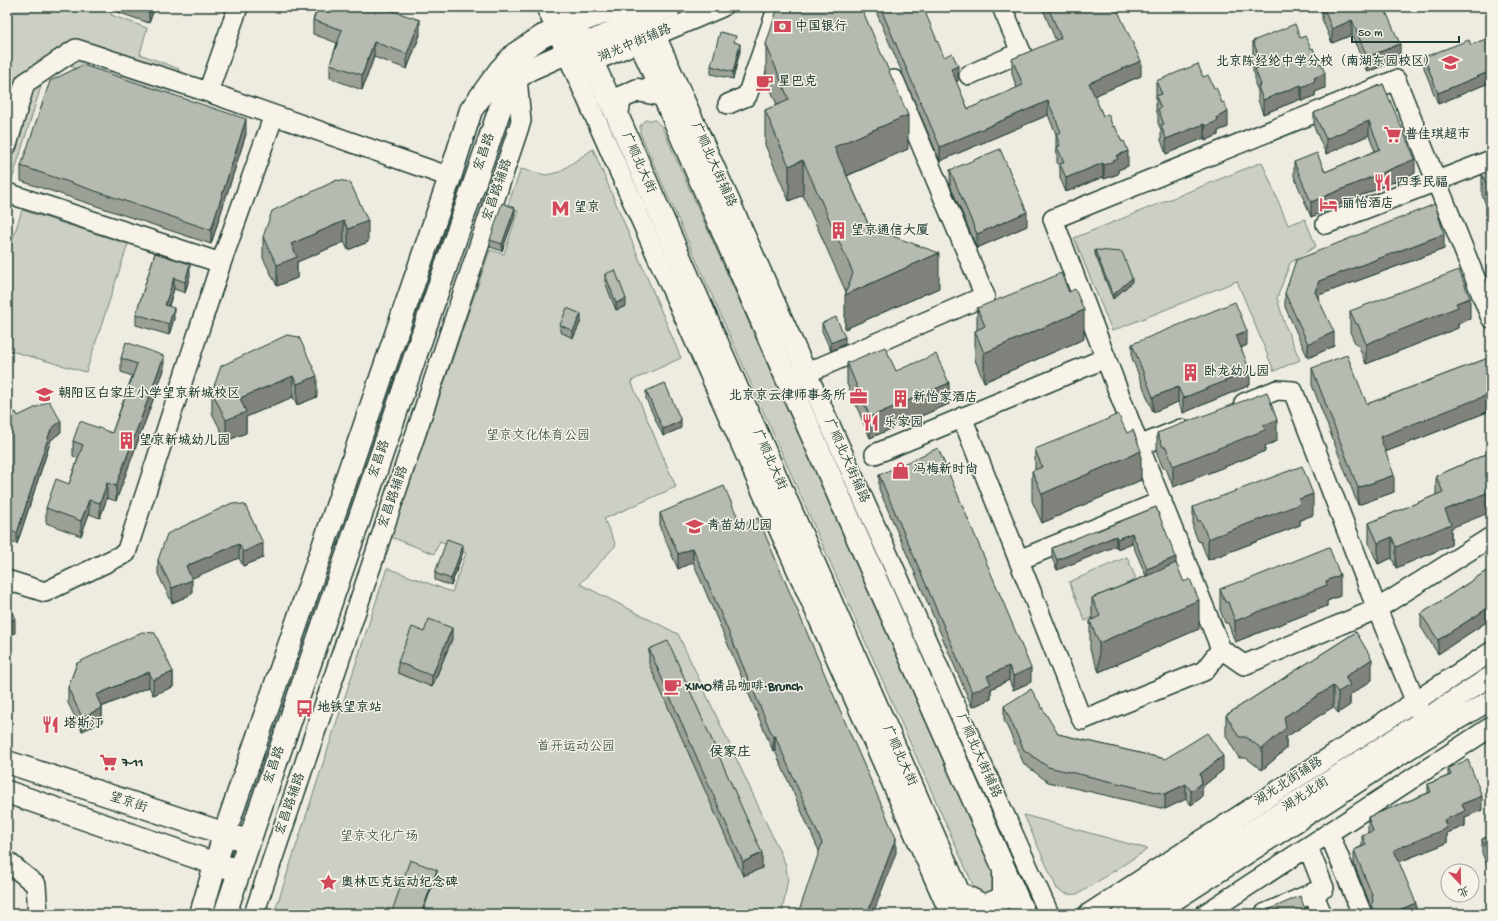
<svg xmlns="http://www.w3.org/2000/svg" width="1498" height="921" font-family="'Gochi Hand','LXGW WenKai TC',sans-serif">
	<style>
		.green { fill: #cccfc4; stroke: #76867c }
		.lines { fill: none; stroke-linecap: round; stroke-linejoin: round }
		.minor-casing { stroke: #1f3d34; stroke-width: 22 }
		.major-casing { stroke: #1f3d34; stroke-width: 25 }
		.minor { stroke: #f7f3e8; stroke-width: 19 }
		.major { stroke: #f7f3e8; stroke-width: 22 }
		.wall { fill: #9ca197; stroke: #1f3d34 }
		.shaded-wall { fill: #7f837b; stroke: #1f3d34 }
		.building { fill: #b5bbb0; stroke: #1f3d34 }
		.labels { text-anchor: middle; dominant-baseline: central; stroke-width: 3; stroke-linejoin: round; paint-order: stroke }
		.poi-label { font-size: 13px; font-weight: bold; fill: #1f3d34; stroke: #f7f3e8; text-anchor: start }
		.street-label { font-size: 13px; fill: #1f3d34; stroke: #f7f3e8 }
		.park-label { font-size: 13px; fill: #425a51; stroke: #f7f3e8 }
		.neighbourhood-label { font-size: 14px; font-weight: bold; fill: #1f3d34; stroke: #f7f3e8 }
	</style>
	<rect width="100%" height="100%" fill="#eeece1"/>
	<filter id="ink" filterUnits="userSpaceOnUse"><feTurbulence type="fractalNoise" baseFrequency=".025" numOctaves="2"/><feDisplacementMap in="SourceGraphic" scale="8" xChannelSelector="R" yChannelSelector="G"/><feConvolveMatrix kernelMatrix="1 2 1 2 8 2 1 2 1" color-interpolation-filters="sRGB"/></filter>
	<g filter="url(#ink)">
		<path class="green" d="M7,7h107l-3,8 36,13 -7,26 39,15 -11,29 -99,-32 -27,17 -30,97 -5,-1z
			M645,120h10l7,7 337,758 -7,14 -15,-5 -337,-761v-7z
			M593,149l88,209 -50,23 45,106 -72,32 12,26 -36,39 98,50 107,229 3,15 -6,36h-508l113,-346 65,24 14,-39 -26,-12 -6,13 -43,-17 99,-287 14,4 14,-43 -11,-4 14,-38 25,6 13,-3z
			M1262,162l26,63 17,-6 11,27 -26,17 -13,35 8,27 15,35 -26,11 -37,-90 -125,50 -38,-93z
			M22,210l106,34 -42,128 -79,-22v-93z
			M1127,557l16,39 -58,25 -16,-39z
			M1024,815l124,34 -68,44c-10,3 -15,1 -23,-4z"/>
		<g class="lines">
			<defs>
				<path id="minor" d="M238,7l-30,85 242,85
					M546,7l404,907
					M643,7l406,907
					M592,62l130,-55
					M969,75l52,-23 -19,-45
					M728,104l19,-8 29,-84 11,-5
					M7,145l18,-62 51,-34 132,43
					M7,193l214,70
					M1326,224l165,-64
					M795,378l190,-82 -91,-216
					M1244,403l33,-13 16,1 84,218 53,127
					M962,417l120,303 122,-49 17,-22
					M1181,429l-42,17 82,203 23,16 133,-56 114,-72
					M1139,446l-86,-227 343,-139 95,238
					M875,454l231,-96
					M1019,560l143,-59
					M7,580l38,12 81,-39 95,-290 53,-148
					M1329,833l33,81
					M7,861l29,24 2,29
					M1313,893l9,21
					M254,914l267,-793 -4,-43
					M1088,914l403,-262
					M1122,914l369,-238
					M1154,914l271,-175 66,-39
					M1205,914l286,-187
					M1264,914l60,-26 -16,-41"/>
				<path id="major" d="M566,7l51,108 351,799
					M625,12l24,50 139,319 236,533
					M617,115l3,-17 18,-8 25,5
					M7,762l231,76
					M7,792l209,72 14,4
					M959,893l25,13 20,-8v-27
					M201,914l23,-79 226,-658 21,-67 29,-40 15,-16 28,-18 74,-29
					M225,914l35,-105 243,-709 14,-22 13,-9 140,-62"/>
			</defs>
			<use href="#minor" class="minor-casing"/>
			<use href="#major" class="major-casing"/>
			<use href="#minor" class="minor"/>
			<use href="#major" class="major"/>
		</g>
		<path class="wall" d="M117,7h38l-6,16 -32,-11z
			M318,7h75l-1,3 28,25 -13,34 -33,-12 -12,33 -32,-12v-14l7,-21 -24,-9v-14z
			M874,7h38l32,50 14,24 -2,1 12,27 49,-21 -5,-14v-15l44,-18 -14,-34h74l25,69 -47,20 9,20 25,50 -10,4v4l-14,5 -1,-2 -37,15 -6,-14v-9l-3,-7v-9l-1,-4v-15l-8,-19 -108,46z
			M1322,7h62l16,52 -33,13 -15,-37 -20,8 -10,-24z
			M1491,37v45l-53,22 -14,-36v-11l47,-12z
			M1300,38l25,50 -10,4v4l-13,5 -1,-2 -38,15 -5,-14v-9l-3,-7v-9l-2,-4v-30z
			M736,42l4,9 -7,28 -22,-5v-8z
			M766,44l142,105 -61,27 23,52 69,60 -94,41 1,-37 -43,-97 -14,6 -24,-56v-35l12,-5 -11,-27z
			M1203,77l25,50 -10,4v4l-13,6 -1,-3 -38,16 -5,-14v-10l-3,-7v-8l-2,-5v-29z
			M1383,84l32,89 -104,44 -17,-41v-14l31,10 50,-21 -6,-16 -43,19 -12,-27v-14z
			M246,134l-35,110 -190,-63v-15z
			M950,170l77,56 -50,22 -27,-63z
			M1491,170v47l-9,-22v-21z
			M337,180l31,62 -20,8 -4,-8 -47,20v16l-20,8 -14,-28v-21z
			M515,215l-13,36 -12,-4v-7z
			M1444,249l-125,46 -1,2 16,49 -26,12 -23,-51v-14z
			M1095,250l37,32 -19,17 -18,-45z
			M155,253l35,22 -5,18 -11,-4 -5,17 5,13 -5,16 -33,-10v-11z
			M1491,253v35l-5,-12v-21z
			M605,274l21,32 -10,4 -11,-28z
			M977,308l107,31 -100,43 -9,-22v-29l2,-1z
			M1350,311l120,8 -12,5v4l-92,36 -8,-19h-2l-6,-13z
			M581,321l-8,17 -13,-6v-7z
			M822,323l23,21 -14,7 -9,-20z
			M287,335l30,62 -20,8 -4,-8 -47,20v16l-20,8 -14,-28v-21z
			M1132,344l115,1 -6,3 9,37 -67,28 -5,-11 -25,10 -21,-54z
			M1491,357v49h-1v5l-105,41 9,40 -36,13 -46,-120v-17l55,36z
			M121,358l43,12 -48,131 -9,-3 -7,20 -11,-4 -8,22 -35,-13v-15l23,-24 9,-26 -5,-2v-15l39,-8 20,-57 -11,-4z
			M847,363l49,8 53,33 -79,34 -23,-54z
			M646,391l35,37 -18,8 -17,-37z
			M18,416l43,16 -10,8 -34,104 -10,-3v-124z
			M1127,433l14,47 -99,43 -10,-22v-30h3v-22z
			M1157,433l120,8 -12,5v5l-92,36 -7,-19h-3l-6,-14z
			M1491,452l-40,76v17l-55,23 -4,-10 -14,6 -9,-20v-21l67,-28v-19z
			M879,475l152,207 -18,8 -4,-10 -18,9v10l-19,8 -93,-218z
			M232,503l31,55 -20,8 -4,-8 -48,20 1,16 -20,9 -14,-29v-14z
			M1156,507l43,122 -100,43 -9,-22v-29l2,-1v-22l54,-22 -14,-33 -15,6 -1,-3 -59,24 -5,-12v-10z
			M1193,507l120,8 -13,5v5l-92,35 -7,-18 -3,-1 -5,-13z
			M660,513l81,12 155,328 -77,-2 -44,-100h-2l-80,-189 -15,7 -18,-41z
			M463,552l-12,34 -16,-6v-7z
			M1491,568v51l-53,35 -17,-27v-13z
			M1242,582l98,14 -13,5v5l-92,36 -7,-19h-3l-5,-13v-21z
			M424,632l28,7 -20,48 -34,-14v-11z
			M1356,632l16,48 -22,15v10l-12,8 -5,-6 -47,30v12l-24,21 -16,-12h-7l-13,-22v-21z
			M649,649l113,219 -19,8 -94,-212z
			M77,663l96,9v15l-20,8 -4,-8 -47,20v15l-20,9 -14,-28v-15z
			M1004,706l54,28 107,25 58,11 -21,17v10l-11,8 -5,-6 -21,10 -117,-27 -24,-18 -20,-44z
			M1448,768l34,42 -17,7v9l-18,7v10l-48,19 17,52h-45v-7l-17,-43v-14l8,-4v-11l6,-2v-16l60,-24v-9l20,-8z
			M1491,835v40l-9,-22v-14z"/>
		<path class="shaded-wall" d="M149,7h6l-6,16z
			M388,7h5l-6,16v-14z
			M420,20v15l-13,34v-15z
			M1352,20v15l-20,8v-14z
			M374,42v15l-12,33v-15z
			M740,44v7l-7,28v-7z
			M1400,44v15l-33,13v-15z
			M1141,61v15l-52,22v-15z
			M958,66v15l-7,3v-15z
			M1491,71v11l-53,22v-11z
			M1325,73v15l-10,4v4l-13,5v-14l12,-9z
			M1301,85v14l-38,15v-14z
			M1048,101v14l-108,46v-14z
			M1228,112v15l-10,4v4l-13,6v-15l12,-9z
			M908,115v34l-74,32v-34z
			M246,119v15l-35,110v-14z
			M1369,121v14l-43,19v-15z
			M1204,124v14l-38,16v-15z
			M1128,151v15l-10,4v4l-14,5v-14l12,-9z
			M1415,159v14l-104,44v-15z
			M803,160v35l-14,6v-35z
			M1103,163v14l-37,15v-14z
			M515,208v7l-13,36v-7z
			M1027,212v14l-50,22v-14z
			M344,221v21l-47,20v16l-20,8v-21l14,-21z
			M368,221v21l-20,8v-21z
			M1444,234v15l-125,46 -4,11v-14l4,-11z
			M939,253v35l-94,41v-34z
			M190,264v11l-5,18v-11z
			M174,278v11l-9,27v-11z
			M1132,278v4l-19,17v-4z
			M1470,298v21l-12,5v4l-92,36v-20l90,-41z
			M626,299v7l-10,4v-7z
			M174,308v11l-5,16v-11z
			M1084,310v29l-100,43v-29z
			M581,314v7l-8,17v-7z
			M1247,331v14l-11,5v-15z
			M1334,332v14l-26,12v-14z
			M845,337v7l-14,7v-8z
			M164,356v14l-48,131v-15z
			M1250,371v14l-67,28v-15z
			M293,376v21l-47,20v16l-20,8v-21l14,-22z
			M317,376v21l-20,8v-21z
			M949,383v21l-79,34v-21z
			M1178,387v15l-25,10v-15z
			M1491,389v17h-1v5l-110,43v-17z
			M1277,420v21l-12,5v5l-92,36v-21l90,-41z
			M61,421v11l-10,8 -34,104v-11l34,-104z
			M681,421v7l-18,8v-7z
			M1141,451v29l-99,43v-29z
			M1394,475v17l-36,13v-17z
			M107,483v15l-7,20v-15z
			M1491,491v21l-40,16v17l-55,23v-21l49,-37z
			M1313,494v21l-13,5v5l-92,35v-21l91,-40z
			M89,500v14l-8,22v-15z
			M1132,533v10l-15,6v-10z
			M1116,536v10l-59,24v-10z
			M1392,537v21l-14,6v-21z
			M263,543v15l-20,8v-14z
			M239,544v14l-53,23v-15z
			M463,545v7l-12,34v-7z
			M693,548v14l-15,7v-15z
			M1176,557v10l-29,12v-10z
			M1340,575v21l-13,5v5l-92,36v-21l91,-40z
			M192,580v14l-20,9v-15z
			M1199,600v29l-100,43v-29z
			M1491,606v13l-53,35v-14z
			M15,619v14l-8,4v-15z
			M452,628v11l-20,48v-11z
			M1372,659v21l-22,15v10l-12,8v-21l7,-15z
			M1009,666v14l-18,9v10l-19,8v-15l15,-16z
			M1031,668v14l-18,8v-14z
			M149,672v15l-53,22v-14z
			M173,672v15l-20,8v-15z
			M1333,686v21l-47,30v12l-24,21v-21l22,-32z
			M102,708v14l-20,9v-14z
			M775,736v15h-2v-14z
			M1223,756v14l-21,17v10l-11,8v-14l9,-17z
			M1186,784v15l-21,10v-15z
			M1482,796v14l-17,7v9l-18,7v10l-53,21v-14l50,-30 18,-16z
			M896,838v15l-23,61h-6z
			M762,853v15l-19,8v-14z
			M437,870v3l-15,41h-1z
			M1416,903v11h-27z"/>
		<path class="building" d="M318,7h70l-1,2 33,11 -13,34 -33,-12 -12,33 -32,-11 12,-34 -29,-10z
			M778,7h83l47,108 -74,32 36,81 69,25 -94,42 8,-22 -50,-113 -14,6 -24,-56 24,-10 -23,-56z
			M880,7h32v1l2,-1h9l21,50 8,-4 6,13 -7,3 17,40 55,-24 -11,-26 49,-21 -13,-31h68l25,54 -52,22 14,33 5,-2 5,13 2,-1 7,16 2,-1 4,10 -12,5 2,3 -14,6 -1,-2 -37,15 -6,-14 4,-2 -7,-15 3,-1 -4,-12 5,-2 -13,-31 -108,46z
			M1323,7h61l16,37 -33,13 -15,-37 -20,9z
			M1295,24l5,14 5,-2 6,13 2,-1 6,16 2,-1 4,10 -11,5 1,3 -13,6 -1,-2 -38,15 -5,-14 3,-1 -6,-16 3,-1 -5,-12 5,-2 -5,-13z
			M720,32l16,4 -2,6 6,2 -7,28 -22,-6z
			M1491,37v34l-53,22 -14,-36 45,-17 2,5z
			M1198,64l5,13 5,-2 6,13 2,-1 6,16 2,-1 4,10 -11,5 1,4 -13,5 -1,-2 -38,15 -5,-14 3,-1 -6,-15 3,-1 -5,-12 6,-2 -6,-13z
			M83,65l163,54 -35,111 -190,-64 29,-85z
			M1383,84l32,75 -104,43 -17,-40 23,-9 8,19 55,-23 -11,-28 -43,18 -12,-26z
			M1000,149l27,63 -50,22 -27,-64z
			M1491,170v26l-9,-22z
			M337,180l13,2 18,39 -20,8 -4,-8 -53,23 6,13 -20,8 -14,-28 9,-26z
			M502,203l13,5 -13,36 -12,-4z
			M1435,204l9,30 -125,47 -4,11 19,40 -26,12 -23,-51 11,-33z
			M1095,250l27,2 10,26 -19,17z
			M155,253l35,11 -5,18 -11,-4 -9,27 9,3 -5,16 -33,-10z
			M1491,253v14l-5,-12z
			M615,270l11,29 -10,4 -11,-29z
			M1459,270l11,28 -14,5 2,4 -92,37 -8,-20h-2l-6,-13z
			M1061,273l8,19 6,-3 9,21 -100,43 -9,-22 10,-5 -8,-18 62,-25z
			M1235,302l12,29 -11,4 14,36 -67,27 -5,-11 -25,10 -21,-53z
			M567,308l14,6 -8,17 -13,-6z
			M836,317l9,20 -14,6 -9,-20z
			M287,335l12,2 18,39 -20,8 -4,-8 -53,22 6,14 -20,8 -14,-28 9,-26z
			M126,342l38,14 -48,130 -9,-3 -7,20 -11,-3 -8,21 -35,-13 10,-29 13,5 14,-39 -10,-4 7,-20 32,12 25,-69 -16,-6z
			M885,347l11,24 40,-17 13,29 -79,34 -23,-54z
			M1347,355l20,49 124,-47v32l-3,1 2,4 -110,43 14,38 -36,13 -46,-120z
			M665,383l16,38 -18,8 -17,-38z
			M1267,392l10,28 -14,5 2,5 -92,36 -7,-19h-3l-6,-14z
			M49,401l12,20 -10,8 -34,104 -10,-3v-87l2,-6 -2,1v-21l9,-5 2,4z
			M1118,414l9,19 6,-3 8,21 -99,43 -10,-23 10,-4 -7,-18 62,-25z
			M938,448l93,220 -18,8 -4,-10 -22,10 4,8 -19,8 -93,-217z
			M1491,452v39l-46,19 6,14 -55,23 -4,-10 -14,6 -9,-20 74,-31 -7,-16z
			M1302,466l11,28 -14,5 1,5 -92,35 -7,-18h-3l-5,-14z
			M724,486l17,39 17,-7 88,206 50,114 -29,76h-69l24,-71 -47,-107 -2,1 -80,-189 -15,6 -18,-41z
			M232,503l13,2 18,38 -20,9 -4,-8 -53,22 6,14 -20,8 -14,-28 9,-26z
			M1156,507l20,50 -29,12 -15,-36 -15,6 -1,-3 -59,24 -5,-12 44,-18 1,1z
			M447,539l16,6 -12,34 -16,-6z
			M1329,547l11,28 -14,6 1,4 -92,36 -7,-19h-3l-5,-13 21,-8 1,1z
			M1176,563l8,19 6,-3 9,21 -100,43 -9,-22 10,-5 -8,-18 62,-25z
			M1491,568v38l-53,34 -17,-26z
			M7,601l8,18 -8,3z
			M429,619l23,9 -20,48 -34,-14 14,-35 12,5z
			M142,632l13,1 18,39 -20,8 -4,-8 -53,23 6,13 -20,9 -14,-29 9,-25z
			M1356,632l16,27 -27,18 5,8 -12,7 -5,-6 -49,31 2,11 -24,21 -16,-12h-7l-13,-22z
			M668,641l94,212 -19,9 -94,-213z
			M1031,689l27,45 107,25 42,-26 16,23 -23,18 2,9 -11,8 -5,-7 -21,10 -117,-27 -24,-17 -20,-44z
			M1468,760l14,36 -20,8 3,7 -21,9 3,8 -53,22 22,53 -27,11h-14l-4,-9 2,-4 -1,-6 -18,-45 12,-5 -4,-10 11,-4 -5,-14 63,-25 -3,-8 23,-9 -3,-7z
			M1491,835v26l-9,-22z
			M410,860l27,10 -16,44h-30z
			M1300,896l7,18h-58l11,-5 8,1z"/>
	</g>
	<defs>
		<symbol id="bank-bare" viewBox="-9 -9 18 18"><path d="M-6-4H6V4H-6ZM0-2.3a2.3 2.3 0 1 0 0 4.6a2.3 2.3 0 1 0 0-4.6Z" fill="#d1495b" stroke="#f7f3e8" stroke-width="2.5" paint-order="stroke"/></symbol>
		<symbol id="school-bare" viewBox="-9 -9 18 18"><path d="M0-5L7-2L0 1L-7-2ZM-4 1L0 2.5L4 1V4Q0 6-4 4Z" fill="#d1495b" stroke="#f7f3e8" stroke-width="2.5" paint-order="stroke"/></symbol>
		<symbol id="cafe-bare" viewBox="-9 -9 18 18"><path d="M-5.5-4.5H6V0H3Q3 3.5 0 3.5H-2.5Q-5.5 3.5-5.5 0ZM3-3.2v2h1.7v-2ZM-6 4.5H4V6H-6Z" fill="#d1495b" stroke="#f7f3e8" stroke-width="2.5" paint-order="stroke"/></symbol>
		<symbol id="supermarket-bare" viewBox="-9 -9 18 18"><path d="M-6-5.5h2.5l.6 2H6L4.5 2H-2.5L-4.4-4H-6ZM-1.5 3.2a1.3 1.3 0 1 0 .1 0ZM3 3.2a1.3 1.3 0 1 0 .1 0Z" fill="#d1495b" stroke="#f7f3e8" stroke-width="2.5" paint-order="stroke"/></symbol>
		<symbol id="restaurant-bare" viewBox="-9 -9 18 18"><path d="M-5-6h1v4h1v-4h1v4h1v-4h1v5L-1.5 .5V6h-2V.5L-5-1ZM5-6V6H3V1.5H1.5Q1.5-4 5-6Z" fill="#d1495b" stroke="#f7f3e8" stroke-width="2.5" paint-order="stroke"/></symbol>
		<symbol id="hotel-bare" viewBox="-9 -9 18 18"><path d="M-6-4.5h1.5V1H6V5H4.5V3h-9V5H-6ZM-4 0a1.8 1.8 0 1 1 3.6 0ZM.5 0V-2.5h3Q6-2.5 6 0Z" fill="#d1495b" stroke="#f7f3e8" stroke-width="2.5" paint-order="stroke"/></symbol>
		<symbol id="metro-bare" viewBox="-9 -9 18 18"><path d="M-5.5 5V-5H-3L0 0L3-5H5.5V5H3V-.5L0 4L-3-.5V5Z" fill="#d1495b" stroke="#f7f3e8" stroke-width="2.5" paint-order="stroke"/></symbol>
		<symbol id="building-bare" viewBox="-9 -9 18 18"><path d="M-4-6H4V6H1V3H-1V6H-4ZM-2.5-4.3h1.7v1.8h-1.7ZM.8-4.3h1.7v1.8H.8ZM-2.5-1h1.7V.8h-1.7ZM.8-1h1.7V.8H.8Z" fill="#d1495b" stroke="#f7f3e8" stroke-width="2.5" paint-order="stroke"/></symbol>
		<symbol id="office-bare" viewBox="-9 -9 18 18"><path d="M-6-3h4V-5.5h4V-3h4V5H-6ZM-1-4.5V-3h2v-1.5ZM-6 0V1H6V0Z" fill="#d1495b" stroke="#f7f3e8" stroke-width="2.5" paint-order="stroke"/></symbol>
		<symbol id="shop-bare" viewBox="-9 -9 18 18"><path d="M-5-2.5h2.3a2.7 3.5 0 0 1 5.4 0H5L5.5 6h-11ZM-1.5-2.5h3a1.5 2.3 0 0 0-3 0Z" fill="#d1495b" stroke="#f7f3e8" stroke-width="2.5" paint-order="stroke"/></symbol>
		<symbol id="bus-bare" viewBox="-9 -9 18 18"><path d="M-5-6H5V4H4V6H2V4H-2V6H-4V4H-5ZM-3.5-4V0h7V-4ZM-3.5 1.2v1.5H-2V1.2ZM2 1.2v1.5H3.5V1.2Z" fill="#d1495b" stroke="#f7f3e8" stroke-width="2.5" paint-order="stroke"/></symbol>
		<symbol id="sight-bare" viewBox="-9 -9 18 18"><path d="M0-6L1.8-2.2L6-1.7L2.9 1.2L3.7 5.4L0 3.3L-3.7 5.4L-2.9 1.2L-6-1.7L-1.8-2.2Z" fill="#d1495b" stroke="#f7f3e8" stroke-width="2.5" paint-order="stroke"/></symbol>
	</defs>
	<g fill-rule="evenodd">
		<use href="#bank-bare" x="770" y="14" width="25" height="25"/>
		<use href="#school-bare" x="1438" y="50" width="25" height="25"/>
		<use href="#cafe-bare" x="752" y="70" width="25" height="25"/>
		<use href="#supermarket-bare" x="1380" y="122" width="25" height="25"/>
		<use href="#restaurant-bare" x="1370" y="170" width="25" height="25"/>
		<use href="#hotel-bare" x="1316" y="192" width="25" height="25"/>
		<use href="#metro-bare" x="548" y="196" width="25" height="25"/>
		<use href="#building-bare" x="826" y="218" width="25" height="25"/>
		<use href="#building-bare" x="1178" y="360" width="25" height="25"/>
		<use href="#school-bare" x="32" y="382" width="25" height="25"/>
		<use href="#office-bare" x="846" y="384" width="25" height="25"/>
		<use href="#building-bare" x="888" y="386" width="25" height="25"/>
		<use href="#restaurant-bare" x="858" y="410" width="25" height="25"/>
		<use href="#building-bare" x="114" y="428" width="25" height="25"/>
		<use href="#shop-bare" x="888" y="458" width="25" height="25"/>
		<use href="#school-bare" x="682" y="514" width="25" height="25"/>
		<use href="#cafe-bare" x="660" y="674" width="25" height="25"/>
		<use href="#bus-bare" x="292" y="696" width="25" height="25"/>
		<use href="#restaurant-bare" x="38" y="712" width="25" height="25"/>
		<use href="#supermarket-bare" x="96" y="750" width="25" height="25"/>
		<use href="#sight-bare" x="316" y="870" width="25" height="25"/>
	</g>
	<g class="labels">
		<g class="poi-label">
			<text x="795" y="27">中国银行</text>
			<text x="1437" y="62" text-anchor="end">北京陈经纶中学分校（南湖东园校区）</text>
			<text x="778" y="82">星巴克</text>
			<text x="1405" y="135">普佳琪超市</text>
			<text x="1396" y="183">四季民福</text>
			<text x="1342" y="204">丽怡酒店</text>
			<text x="574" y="208">望京</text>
			<text x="851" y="231">望京通信大厦</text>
			<text x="1204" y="372">卧龙幼儿园</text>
			<text x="58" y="394">朝阳区白家庄小学望京新城校区</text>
			<text x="846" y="396" text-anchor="end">北京京云律师事务所</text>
			<text x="913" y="398">新怡家酒店</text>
			<text x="884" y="423">乐家园</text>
			<text x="139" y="441">望京新城幼儿园</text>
			<text x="913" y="470">冯梅新时尚</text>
			<text x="707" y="526">青苗幼儿园</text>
			<text x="685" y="687">XIMO精品咖啡·Brunch</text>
			<text x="317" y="708">地铁望京站</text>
			<text x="64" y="724">塔斯汀</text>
			<text x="122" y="763">7-11</text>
			<text x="341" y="883">奥林匹克运动纪念碑</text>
		</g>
		<g class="street-label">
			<text transform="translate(635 44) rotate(-23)">湖光中街辅路</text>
			<text transform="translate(485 152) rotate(-71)">宏昌路</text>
			<text transform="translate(638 163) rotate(66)">广顺北大街</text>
			<text transform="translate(713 165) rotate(66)">广顺北大街辅路</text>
			<text transform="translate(498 190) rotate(-71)">宏昌路辅路</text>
			<text transform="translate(380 459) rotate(-71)">宏昌路</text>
			<text transform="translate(769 460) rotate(66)">广顺北大街</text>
			<text transform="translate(846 461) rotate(66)">广顺北大街辅路</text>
			<text transform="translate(394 497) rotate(-71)">宏昌路辅路</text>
			<text transform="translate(899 756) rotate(66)">广顺北大街</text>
			<text transform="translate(978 756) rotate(66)">广顺北大街辅路</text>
			<text transform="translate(275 765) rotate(-71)">宏昌路</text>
			<text transform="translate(1289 782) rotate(-33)">湖光北街辅路</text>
			<text transform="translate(1306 795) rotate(-33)">湖光北街</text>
			<text transform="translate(128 803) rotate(18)">望京街</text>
			<text transform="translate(291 804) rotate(-71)">宏昌路辅路</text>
		</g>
		<g class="park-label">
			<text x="538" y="436">望京文化体育公园</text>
			<text x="576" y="747">首开运动公园</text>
			<text x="379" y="837">望京文化广场</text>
		</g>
		<g class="neighbourhood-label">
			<text x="730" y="753">侯家庄</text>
		</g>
	</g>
	<rect width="1498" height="921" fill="none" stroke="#f7f3e8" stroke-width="24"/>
	<rect x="12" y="12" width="1474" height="897" fill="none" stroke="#1f3d34" stroke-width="1.5" filter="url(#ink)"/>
	<g transform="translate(1460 883) rotate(158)"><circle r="19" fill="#f7f3e8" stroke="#a1aaa0"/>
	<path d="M0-3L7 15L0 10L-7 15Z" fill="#d1495b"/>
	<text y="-6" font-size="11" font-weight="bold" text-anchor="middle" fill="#1f3d34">北</text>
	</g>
	<path d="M1352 36v6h107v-6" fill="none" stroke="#1f3d34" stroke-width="2"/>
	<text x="1358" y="36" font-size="12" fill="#1f3d34" stroke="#f7f3e8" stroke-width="3" paint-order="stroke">50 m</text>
</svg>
